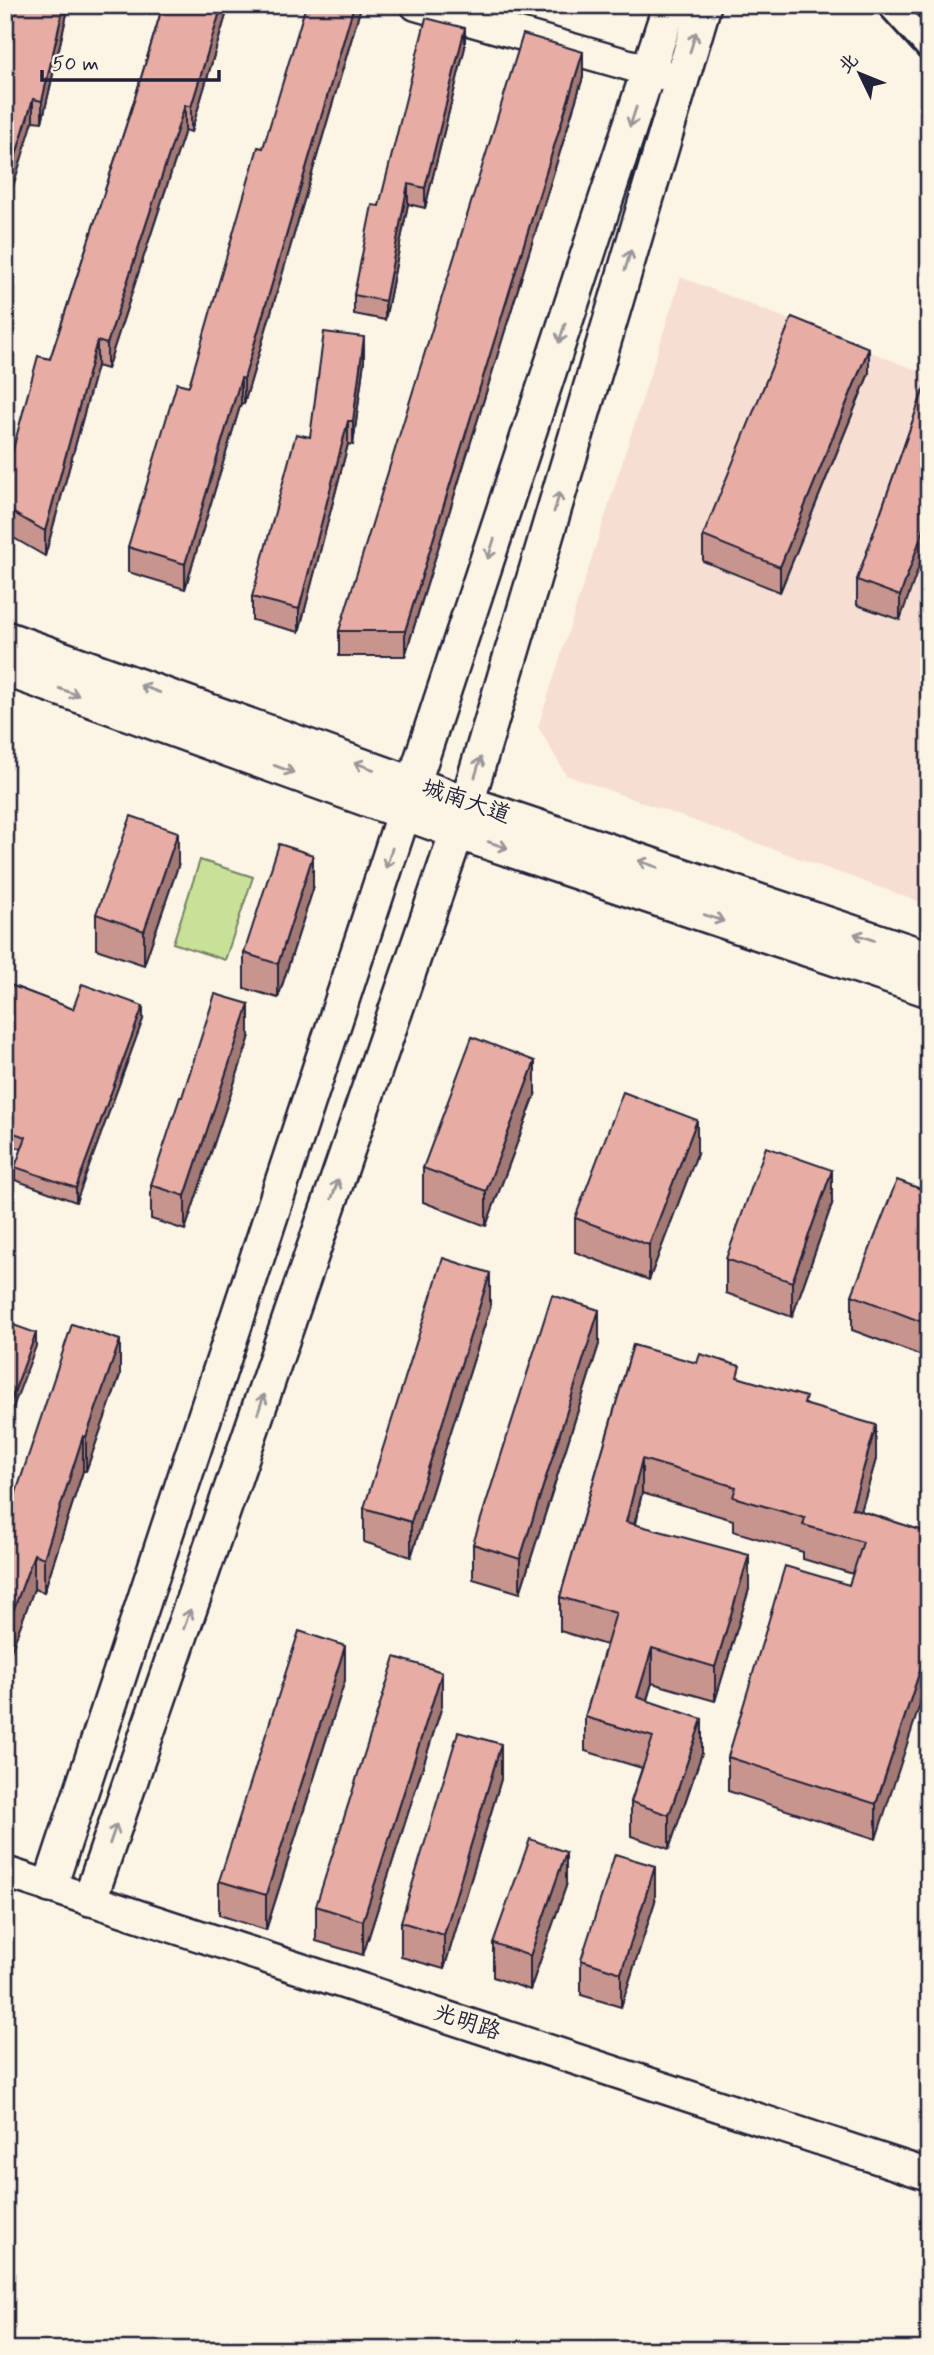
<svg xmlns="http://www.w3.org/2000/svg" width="934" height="2355" font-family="Mynerve,'LXGW WenKai TC',sans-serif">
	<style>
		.built { fill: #f6dfd2 }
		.green { fill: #c8e197; stroke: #758269; stroke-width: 2 }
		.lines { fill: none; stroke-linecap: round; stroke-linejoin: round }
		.minor-casing { stroke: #22223b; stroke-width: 30 }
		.tertiary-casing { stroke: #22223b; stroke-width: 35 }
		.secondary-casing { stroke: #22223b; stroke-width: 38 }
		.minor { stroke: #fcf5e5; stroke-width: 24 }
		.tertiary { stroke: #fcf5e5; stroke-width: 30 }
		.secondary { stroke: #fcf5e5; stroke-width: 33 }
		.wall { fill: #c7958e; stroke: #22223b; stroke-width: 2 }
		.shaded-wall { fill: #a27974; stroke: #22223b; stroke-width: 2 }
		.building { fill: #e7ada5; stroke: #22223b; stroke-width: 2 }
		.oneway { stroke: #9a9698 }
		.labels { text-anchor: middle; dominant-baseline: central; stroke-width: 5; stroke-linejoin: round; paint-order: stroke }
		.street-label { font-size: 23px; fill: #22223b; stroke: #fcf5e5 }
	</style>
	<rect width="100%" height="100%" fill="#fcf5e5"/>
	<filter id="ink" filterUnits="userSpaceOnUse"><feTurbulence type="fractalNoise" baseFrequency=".0143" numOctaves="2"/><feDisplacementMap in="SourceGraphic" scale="14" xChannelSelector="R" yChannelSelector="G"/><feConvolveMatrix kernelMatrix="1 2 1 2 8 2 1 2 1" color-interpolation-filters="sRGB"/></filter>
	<g filter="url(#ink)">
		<path class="built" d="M681,277l248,98v530l-363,-130 -28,-48z"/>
		<path class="green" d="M200,860l53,17 -28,83 -52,-17z"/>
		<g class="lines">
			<defs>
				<path id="minor" d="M890,5l39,43"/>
				<path id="tertiary" d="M416,5l266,75
					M5,1872l924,303"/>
				<path id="secondary" d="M5,638l462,165 462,155
					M5,669l452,163 472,158
					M50,1886l620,-1881
					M90,1899l377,-1096 237,-798"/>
			</defs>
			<use href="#minor" class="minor-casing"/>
			<use href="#tertiary" class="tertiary-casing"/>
			<use href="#secondary" class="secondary-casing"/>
			<use href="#minor" class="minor"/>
			<use href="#tertiary" class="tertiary"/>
			<use href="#secondary" class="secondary"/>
		</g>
		<path class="wall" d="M69,5l-27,117 -9,-1 -28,-66z
			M163,5h66l-38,127 -6,-2 -78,239 -10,-3 -52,190 -40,-23v-54l45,-120 84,-258z
			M360,5v5l-116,394 -3,-1 -56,186 -57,-17v-25l61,-161 74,-238z
			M465,47l-40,161 -17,-4 -23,116 -31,-6v-19l25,-89z
			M583,77l-178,579h-66v-25z
			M364,361l-11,84 -5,-1 -49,188 -47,-12v-23l58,-160z
			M869,373l-89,219 -77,-31v-25z
			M928,377l-28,243 -43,-15v-25z
			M178,866l-34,99 -48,-16v-35z
			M313,889l-35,109 -34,-10v-35z
			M5,983l68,26 70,10 -67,183 -61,-22v-13l7,-18 -17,-6z
			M249,1039l-64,191 -34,-11v-34l31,-88z
			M535,1095l-49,131 -63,-24v-34z
			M697,1154l-48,126 -74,-28v-34z
			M929,1192l-7,164 -70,-26v-35z
			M832,1204l-40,113 -66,-24v-34z
			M490,1308l-79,249 -47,-15v-34z
			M599,1344l-79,249 -47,-14v-35z
			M633,1345l107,33 66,26 70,55 -15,52 68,22 -53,306 -148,-48v-34l121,-172 4,-11 -50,-15v-7l-70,-21v-11l-91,-27 -7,31 114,65 -34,112 -63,-18 -5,17 55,53 -33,96 -38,-13v-34l11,-34 -57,-17v-34l21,-72 -46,-14v-34z
			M120,1375l-34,96h-3l-39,121 -10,-3 -29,78v-141z
			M345,1680l-79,250 -47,-15v-34z
			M442,1706l-79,249 -47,-14v-35z
			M501,1779l-57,190 -43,-12v-35z
			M566,1886l-36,104 -37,-13v-34z
			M655,1901l-34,106 -40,-12v-35z"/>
		<path class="shaded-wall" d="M64,5h5l-27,117v-21z
			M222,5h7l-38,127v-25z
			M354,5h6v5l-116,394v-25z
			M465,28v19l-40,161v-20z
			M583,52v25l-178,579v-25z
			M33,99v22l-28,92v-22z
			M185,105v25l-78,239v-25z
			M408,184v20l-23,116v-19z
			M364,337v24l-11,84v-24z
			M97,341v25l-52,190v-25z
			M869,348v25l-89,219v-25z
			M241,378v25l-56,186v-25z
			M348,421v23l-49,188v-23z
			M929,514v24l-29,82v-24z
			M178,832v34l-34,99v-34z
			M313,855v34l-35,109v-34z
			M249,1004v35l-64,191v-34z
			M143,1006v13l-67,183v-14z
			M535,1061v34l-49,131v-35z
			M697,1120v34l-48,126v-35z
			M832,1170v34l-40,113v-35z
			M490,1273v35l-79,249v-35z
			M929,1305v35l-7,16v-34z
			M599,1310v34l-79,249v-34z
			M36,1333v13l-31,83v-13z
			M120,1340v35l-34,96v-34z
			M876,1425v34l-23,80 -1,-31z
			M83,1436v35l-39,121v-34z
			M642,1459v34l-16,64v-35z
			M34,1554v35l-29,78v-34z
			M749,1555v34l-34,112v-34z
			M929,1643v34l-53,162v-35z
			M345,1646v34l-79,250v-35z
			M652,1648v35l-15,48v-34z
			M442,1672v34l-79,249v-34z
			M702,1719v34l-33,96v-34z
			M501,1744v35l-57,190v-34z
			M566,1852v34l-36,104v-34z
			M655,1866v35l-34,106v-34z"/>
		<path class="building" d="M17,5h47l-22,96 -9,-2 -28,92v-136z
			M163,5h59l-31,102 -6,-2 -78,239 -10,-3 -52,190 -40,-23v-29l33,-123 12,3 84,-258z
			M306,5h48l-110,374 -3,-1 -56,186 -57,-17 49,-164 12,3 69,-239 5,1z
			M426,18l39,10 -40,160 -17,-4 -23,117 -31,-6 18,-90 7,1z
			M523,34l60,18 -178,579h-66z
			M792,317l77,31 -89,219 -77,-31z
			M324,332l40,5 -11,84h-5l-49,188 -47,-12 44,-163 14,3z
			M928,377h1v137l-29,82 -43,-16z
			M131,816l47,16 -34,99 -48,-17z
			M279,844l34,11 -35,109 -34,-11z
			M5,983l68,26 9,-25 61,22 -67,182 -61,-21 11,-30 -21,-7z
			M215,994l34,10 -64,192 -34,-11 29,-88h2z
			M472,1037l63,24 -49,130 -63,-23z
			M623,1092l74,28 -48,125 -74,-27z
			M766,1147l66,23 -40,112 -66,-23z
			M897,1180l32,12v113l-7,17 -70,-27z
			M443,1258l47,15 -79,249 -47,-14z
			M552,1295l47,15 -79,249 -47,-15z
			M5,1322l31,11 -31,83z
			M72,1324l48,16 -34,97 -3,-1 -39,122 -10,-4 -29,79v-76l4,-11 -4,-1v-19z
			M633,1345l64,18 3,-9 40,12 -3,11 69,20 -2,7 72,21 -24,83 77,25v110l-53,161 -148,-47 57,-191 64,19 14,-43 -60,-17 2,-7 -72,-21 3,-10 -94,-28 -16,63 123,33 -34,112 -63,-19 -15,49 65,22 -33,96 -38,-13 22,-65 -68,-20 31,-104 -56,-16z
			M299,1631l46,15 -79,249 -47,-14z
			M395,1657l47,15 -79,249 -47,-15z
			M458,1732l43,12 -57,191 -43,-13z
			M530,1839l36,13 -36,104 -37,-13z
			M615,1854l40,12 -34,107 -40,-13z"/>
		<defs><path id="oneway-shaft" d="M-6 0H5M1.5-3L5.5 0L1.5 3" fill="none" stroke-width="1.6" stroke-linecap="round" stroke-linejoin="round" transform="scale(1.75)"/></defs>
		<g class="oneway">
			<use href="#oneway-shaft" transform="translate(693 42) rotate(-73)"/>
			<use href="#oneway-shaft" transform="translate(633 117) rotate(108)"/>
			<use href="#oneway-shaft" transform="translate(628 260) rotate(-73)"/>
			<use href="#oneway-shaft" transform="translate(562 333) rotate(108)"/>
			<use href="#oneway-shaft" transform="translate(557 502) rotate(-73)"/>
			<use href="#oneway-shaft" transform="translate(491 549) rotate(108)"/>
			<use href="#oneway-shaft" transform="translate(150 689) rotate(-160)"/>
			<use href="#oneway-shaft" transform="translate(69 692) rotate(20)"/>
			<use href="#oneway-shaft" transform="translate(364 766) rotate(-160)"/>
			<use href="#oneway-shaft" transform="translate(478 767) rotate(-73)"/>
			<use href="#oneway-shaft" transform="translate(284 769) rotate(20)"/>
			<use href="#oneway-shaft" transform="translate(498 845) rotate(19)"/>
			<use href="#oneway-shaft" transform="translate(389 858) rotate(108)"/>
			<use href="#oneway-shaft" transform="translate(648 864) rotate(-161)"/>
			<use href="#oneway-shaft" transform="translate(714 918) rotate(19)"/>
			<use href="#oneway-shaft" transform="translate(864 937) rotate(-161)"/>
			<use href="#oneway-shaft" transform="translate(335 1189) rotate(-71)"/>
			<use href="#oneway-shaft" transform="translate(261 1404) rotate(-71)"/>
			<use href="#oneway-shaft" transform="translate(187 1619) rotate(-71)"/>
			<use href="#oneway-shaft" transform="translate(113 1834) rotate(-71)"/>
		</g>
	</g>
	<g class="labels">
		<g class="street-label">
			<text transform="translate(466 802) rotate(19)">城南大道</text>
			<text transform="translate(467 2023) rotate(18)">光明路</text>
		</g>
	</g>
	<rect width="934" height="2355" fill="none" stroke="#fcf5e5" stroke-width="28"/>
	<rect x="14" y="14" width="906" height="2327" fill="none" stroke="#22223b" stroke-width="2.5" filter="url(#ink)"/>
	<g transform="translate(860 74) rotate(313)" stroke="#fcf5e5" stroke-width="5" paint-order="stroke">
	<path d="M0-5L12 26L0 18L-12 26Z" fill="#22223b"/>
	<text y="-10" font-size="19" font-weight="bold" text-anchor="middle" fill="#22223b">北</text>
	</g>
	<path d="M42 70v10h177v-10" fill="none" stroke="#22223b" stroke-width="3.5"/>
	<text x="52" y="70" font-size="21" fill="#22223b" stroke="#fcf5e5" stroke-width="5" paint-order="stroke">50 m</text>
</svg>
